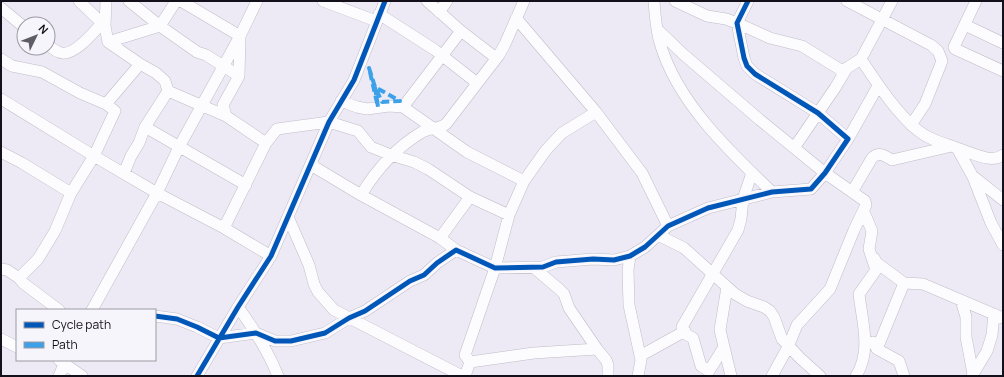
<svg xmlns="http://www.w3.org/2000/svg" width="1004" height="377" font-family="Manrope,sans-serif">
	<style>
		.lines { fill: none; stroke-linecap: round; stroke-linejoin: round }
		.street-casing { stroke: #bfbcc7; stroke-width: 12 }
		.street { stroke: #fcfcfe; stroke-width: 11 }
		.quiet { stroke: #3da1ea; stroke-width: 4; stroke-dasharray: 8 4; stroke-linecap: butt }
		.cycleway-casing { stroke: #f7f5fc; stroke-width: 8 }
		.cycleway { stroke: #0057b8; stroke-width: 5 }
	</style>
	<rect width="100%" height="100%" fill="#edeaf5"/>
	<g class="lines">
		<defs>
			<path id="street" d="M79,1l26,25 3,16
				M129,1l31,25 37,26 9,3 33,21
				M181,1l59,35
				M323,1l53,20
				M427,1l34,30 35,27
				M654,1c1,14 2,29 6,42 17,59 69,108 112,149
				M675,1l32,15 19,3 11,4 33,15 32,8 39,24 6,-2 14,-9
				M847,1l84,44 7,6 4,10 -17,43 -14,21
				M892,1l-31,58c15,23 43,66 67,78 12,6 25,9 37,14 12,4 27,12 38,4
				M976,1l-22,46 1,2 48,22
				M1,8l23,19
				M439,12l8,-11
				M379,14l56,36 42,33
				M516,18l80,94 46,61 26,53
				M965,25l38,18
				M105,26l1,-25
				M657,29l26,25 77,66 65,53 40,28 1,4 -12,25 -24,59 -33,36 -9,22 -16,29
				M48,45c3,2 7,6 11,7 13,7 35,-20 43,-29
				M1,59l11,7 30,6 38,21 26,11
				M140,64l16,9 9,8 3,10 58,25 40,27
				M1,99l93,57 63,37 67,35 47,28
				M341,101l16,6 10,2 22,-3 14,1 64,45 57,29
				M403,107l58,-76
				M226,116l-3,-11 16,-29 1,-38
				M145,127l101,58
				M848,139l30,-53
				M794,148l41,-60 12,-20
				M957,148l16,29 18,46 12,22
				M1,152l21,11 49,30
				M311,165l50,30c15,-25 36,-48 61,-63 8,-4 17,-3 24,-8l53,-69 6,-11 19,-43
				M124,173l7,-17 8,-13 6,-16 23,-36
				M974,177l29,23
				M852,192l20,-34c7,-7 13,-2 20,2l60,-14
				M361,195l79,43 16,12
				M288,217l21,48 5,19 4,8 16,18 128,66
				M224,228l42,-85 11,-14 52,-7 29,9 13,16 20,8 23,7 14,7 42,28 39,18
				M658,235l26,13 51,46 12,7 17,6 6,4 4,6 8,22 18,19 20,18
				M440,238l30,-41
				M630,256l-2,14 1,35 12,55 -3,16
				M874,258l3,5 27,20 -27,66
				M533,267l26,22 5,5 5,14 28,41 9,11 2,5v11
				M1,269l6,1 12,8 19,-19 17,-28 16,-38 23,-37 21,-45 -9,-7 34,-40 -32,-22 52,-16 16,-25
				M19,278l4,5 36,27
				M904,283l19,1 80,34
				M727,287l-7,43 11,46
				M961,300l5,17v20l7,37
				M238,307c16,22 30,44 40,69
				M92,310l65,-117 22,-46 61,-111 17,-35
				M155,316l22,3 20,8 22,11 37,-5 19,8h16l34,-8 24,-15 16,-7 45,-30 14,-6 13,-12 19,-13 39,18 48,-1 13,-5 37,-3 21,1 16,-4 15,-9 23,-21 40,-18 64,-16 39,-3 14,-16 23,-34 -30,-26 -63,-39 -8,-8 -3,-8 -7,-35 11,-22
				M1,339l16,8
				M873,342l4,7 22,12 5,15
				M724,347l-15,24 -8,-5 -8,-28 -6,-3 -5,-8 56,-97 3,-11 2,-20 9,-26
				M640,356l45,-25
				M59,360l23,16
				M470,362l64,-9 63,-4
				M59,376l7,-16
				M197,376l41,-69 33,-51 58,-134 25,-42 31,-79
				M465,376l5,-14 -5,-7 30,-87 14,-53 15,-34 22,-31 16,-17 34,-21
				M856,376c16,-25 6,-55 3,-82l17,-24 -7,-21 3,-18 -8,-19
				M972,376l15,-25 5,-16 2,-21"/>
		</defs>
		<use href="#street" class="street-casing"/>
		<use href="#street" class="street"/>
		<path class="quiet" d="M375,87l3,20 -9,-39 6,19 7,15 18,-1 -25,-14"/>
		<defs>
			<path id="cycleway" d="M155,316l22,3 20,8 22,11 37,-5 19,8h16l34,-8 24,-15 16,-7 45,-30 14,-6 13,-12 19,-13 39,18 48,-1 13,-5 37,-3 21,1 16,-4 15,-9 23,-21 40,-18 64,-16 39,-3 14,-16 23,-34 -30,-26 -63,-39 -8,-8 -3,-8 -7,-35 11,-22
				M197,376l41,-69 33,-51 58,-134 25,-42 31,-79"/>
		</defs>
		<use href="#cycleway" class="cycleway-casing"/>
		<use href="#cycleway" class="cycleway"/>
	</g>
	<rect width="1004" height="377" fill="none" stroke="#14101b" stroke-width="4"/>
	<rect x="16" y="309" width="140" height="52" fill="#f7f5fc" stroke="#9c99a2"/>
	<rect x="24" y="322" width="20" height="6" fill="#0057b8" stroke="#9c99a2"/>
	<text x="52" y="329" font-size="12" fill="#14101b">Cycle path</text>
	<rect x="24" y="342" width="20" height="6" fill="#3da1ea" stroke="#9c99a2"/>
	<text x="52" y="349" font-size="12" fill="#14101b">Path</text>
	<g transform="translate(36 36) rotate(47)"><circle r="19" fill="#f7f5fc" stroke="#9c99a2"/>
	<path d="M0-3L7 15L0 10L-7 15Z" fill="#605c67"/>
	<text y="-6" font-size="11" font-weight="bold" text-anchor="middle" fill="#14101b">N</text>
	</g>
</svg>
